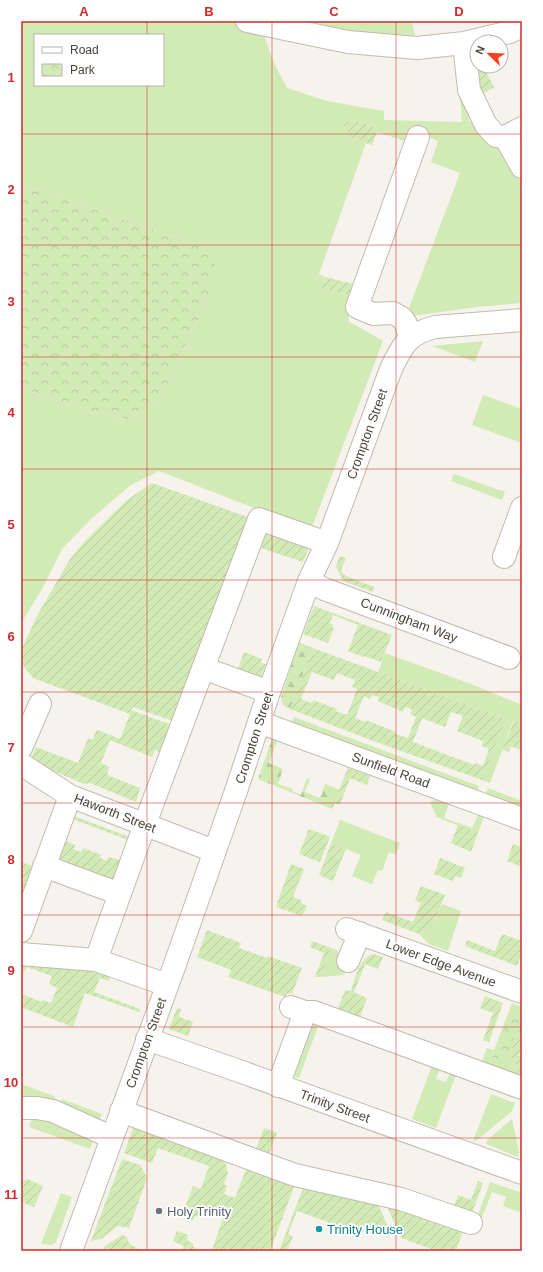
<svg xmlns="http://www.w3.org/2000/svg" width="543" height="1272" font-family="Arial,sans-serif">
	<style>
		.grass { fill: #d2eab5; fill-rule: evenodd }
		.forest { fill: url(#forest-firs) }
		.park { fill: url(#park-crowns) }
		.garden { fill: url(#garden-furrows); fill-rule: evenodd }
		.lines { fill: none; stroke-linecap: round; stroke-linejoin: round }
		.minor-casing { stroke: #c2bbae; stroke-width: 24 }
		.minor { stroke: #fff; stroke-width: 22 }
		.grid { fill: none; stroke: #d62828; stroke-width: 1; stroke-opacity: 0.55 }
		.worship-dot { fill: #6b7280; stroke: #fff; stroke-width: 1.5 }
		.culture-dot { fill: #0f9aa8; stroke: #fff; stroke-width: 1.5 }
		.labels { text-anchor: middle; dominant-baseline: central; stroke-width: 3.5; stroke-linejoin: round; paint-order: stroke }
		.street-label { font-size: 13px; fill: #4b4439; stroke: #fff }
		.worship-label { font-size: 13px; fill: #5b616d; stroke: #fff; text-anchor: start }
		.culture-label { font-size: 13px; fill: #0d838f; stroke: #fff; text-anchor: start }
		.neatline { fill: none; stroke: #d62828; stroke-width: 1.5 }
		.grid-label { font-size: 13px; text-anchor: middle; font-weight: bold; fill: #d62828 }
	</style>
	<defs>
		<pattern id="forest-firs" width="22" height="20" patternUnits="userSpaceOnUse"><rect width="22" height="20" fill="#d2eab5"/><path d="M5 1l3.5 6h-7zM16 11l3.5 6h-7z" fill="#b6ca9c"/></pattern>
		<pattern id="park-crowns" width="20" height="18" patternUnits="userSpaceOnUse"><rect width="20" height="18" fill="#d2eab5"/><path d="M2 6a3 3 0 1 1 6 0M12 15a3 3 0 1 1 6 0" fill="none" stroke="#b6ca9c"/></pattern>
		<pattern id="garden-furrows" width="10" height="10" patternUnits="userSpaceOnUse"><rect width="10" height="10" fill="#d2eab5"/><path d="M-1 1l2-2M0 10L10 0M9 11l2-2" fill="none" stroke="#b6ca9c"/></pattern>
	</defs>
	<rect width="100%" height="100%" fill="#f6f3ec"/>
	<path class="grass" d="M21,21h228l-5,11 20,3 9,26 14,27 40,13 57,10v9l78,2 -3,-39 4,-1 6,39 9,2 22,17 22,44v119l-45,4 -58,8 -6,1 -3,-3 -1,-5 51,-135 -29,-11 7,-21 -22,-9 -5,9 -34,-11 1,-2 -23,-8 -8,17 19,6 -47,131 6,3 -4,11 33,9 -6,24 35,20 -72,189 -152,-59 -28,14 -39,33 -30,31 -21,42 -20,32v-235l66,23 48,10 26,-23 46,-98 -2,-53 -184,-63zM35,35h128v50h-128z
		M296,21h116l4,20 -53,-4z
		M483,341l-8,21 -43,-16z
		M483,395l39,14v34l-50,-18z
		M454,474l51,18 -3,8 -51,-19z
		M385,653l86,31 51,21v19l-9,-3 -23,62 -8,-3 24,-61 -128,-47z
		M294,717l185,69 -1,4 -7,2 -180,-68z
		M488,788l34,13v9l-33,-13 -3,-4z
		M435,800l14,4 -5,14 28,10 6,-13 6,2 -6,16 -42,-16v-2l-6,-12 1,-2z
		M340,820l60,23 -4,12 -7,-3 -7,19 -4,-1 -6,14 -20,-8 9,-21 -30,-12z
		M442,904l19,7 -13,40 -19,-7 -10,-10 13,-6z
		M331,948l6,2 3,5 -3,10 10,4 -3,6 -24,2z
		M512,1003l10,4v14l-13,36 8,3 -6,18 -30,-14 6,-16 7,2z
		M313,1020l7,1 -21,57 -9,-3z
		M433,1063l8,3 -5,13 10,3 5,-12 6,2 -21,56 -24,-9z
		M21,1084l33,12 2,3 -2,4 -7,-4 -26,-4z
		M491,1094l24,9 -3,8 -36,30h-3z
		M62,1099l40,15 -3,7 -39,-15z
		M32,1119l14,1 29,10 18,11 -3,8 -61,-22z
		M512,1119l7,33 -1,5 -32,-13 1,-4z
		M490,1182l32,11v20l-19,-7 3,-9 -14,-5 -11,28 -4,-2z
		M61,1193l11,4 -16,45 -4,3 -11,-1z"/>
	<path class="forest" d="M299,642l14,6 -23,61c-7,-3 -8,-5 -9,-12z
		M272,739l5,2 -8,22 14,6 -5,15 15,5 -1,2 9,4 6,-17 3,1 -5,13 15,6 5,-14 15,6 -8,19 -74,-30z"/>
	<path class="park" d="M21,184l184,63 10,17 -8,36 -46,98 -26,23 -48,-10 -66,-23z
		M510,1013l11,4 -17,47 -12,-5z"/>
	<path class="garden" d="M470,57h7v9h10l-3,2 10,19 -16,10z
		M345,120l9,3 1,-3 23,8 -1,2 34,11v2l-34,-11 -5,13 -25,-8 2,-5 -6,-2z
		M325,277l33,8 -4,12 -33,-9z
		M152,483l101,36 -74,204 -46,-16 -2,3 46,17 -11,28 -11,-5 -3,7 -42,-17 -9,23 8,4 -2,8 33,13 -4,14 -46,-19 -6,1 -54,-23 6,-14 42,16 10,-25 4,2 5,-10 23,9 10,-25 -97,-36 -10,-12 -2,-16 17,-36 32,-55 16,-19 41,-40z
		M268,530l42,14 -7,18 -42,-14z
		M340,556l6,2 -5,12 3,5 30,12 -1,5 -30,-11 -7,-15z
		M314,606l78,29 -11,27 -17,-6v1l-16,-6 10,-26 -25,-10 -3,8 3,2 -1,2 2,1 -6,15 -25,-9z
		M313,648l193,71 -24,61 -106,-38 -86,-33zM312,672l22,8 3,-7 18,7 -3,7 5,2 -10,26 -11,-4 1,-2 -24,-9 -1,3 -11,-4zM373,695l6,2 -1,4 25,11 2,-5 7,2 -2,5 6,3 -8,21 -12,-4v-2l-30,-12 -1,2 -10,-4 9,-22 6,3zM451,712l12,4 -6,15 26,10 -1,5 7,3 -6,17 -8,-3 -1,2 -61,-23 9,-24 23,9z
		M244,652l18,7 -1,4 5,1 -6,16 -23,-8z
		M514,721l8,3v27l-11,-5 -2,6 -7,-2z
		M348,768l22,8 -3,9 -17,-7 -10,27 -6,-2z
		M68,814l67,25 -17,49 -68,-24zM70,818l61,23 -7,20 -16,-4 -1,4 -7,-3 1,-3 -18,-7 -2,4 -7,-3 1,-4 -9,-4 1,-1 -4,-2z
		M458,825l20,8 -7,19 -20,-9z
		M309,829l21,8 -10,25 -21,-8z
		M331,843l15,6 -13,32 -14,-6z
		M513,844l9,3v20l-15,-6z
		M440,858l25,10 -4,10 -6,-2 -2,5 -19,-7z
		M21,862l16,5 -9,27 -7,-2 2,-6h-2z
		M291,864l13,5 -11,28 8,3v3l6,3 -5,10 -26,-9z
		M421,886l24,9 -13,33 -13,6 -37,-14 4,-8 27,10 8,-19 -6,-3z
		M207,930l34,13 -2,5 28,10 1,-2 34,12 -10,26 -5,-1 -2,4 -57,-20 3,-7 -34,-13z
		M502,934l20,7v12l-5,13 -52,-20 2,-6 28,11z
		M312,941l19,7 -11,29h-5l9,-24 -14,-6z
		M374,954l9,3 -5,12 -13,-5 -11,28 13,6 -8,22 -19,-7 -2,-5 7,-18 6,1c4,-12 8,-34 23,-37z
		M24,964l57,4 29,8 -1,5 -9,-3 -6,14 46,17 -1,3 -54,-19 -12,34 -52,-20v-13l21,8 1,-2 8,3 6,-15 -8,-4 3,-8 -25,-9 -5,9h-1v-10z
		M485,996l18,7 -14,39 -6,-2 10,-27 -13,-5z
		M177,1008l4,1 -2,8 14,5 -5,14 -19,-7z
		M522,1021v25l-3,10 3,1v25l-11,-4 6,-18 -8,-3z
		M135,1123l88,31 5,19 -4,11 3,2 -3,8 11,4 13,-34 49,15 -27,72h-63l1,-2 4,1 11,-32 -22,-8 -3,7 -4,-1 -1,4 -11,-4 11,-30 8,3 8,-23 -51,-18 -6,15 -28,-10z
		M264,1128l13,5 -10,26 -13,-5z
		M122,1159l18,6 7,13 -18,50 -11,-2 -17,13 -10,2z
		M21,1177l2,4 4,-2 16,7 -9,21 -13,-5z
		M306,1180l69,17 16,37 -27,-9 -3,9 -64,-23 -9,23 5,2 -6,15h-8z
		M478,1181l5,2 -13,36 -18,-6 6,-18 13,5z
		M384,1200l80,28 -8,23h-19l-36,-13z
		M177,1231l11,4 -1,5 6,4v3l10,4h-21l2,-5 -11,-5z
		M122,1235l5,2c1,10 11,11 19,14h-44l3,-5z"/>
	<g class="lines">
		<defs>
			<path id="minor" d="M247,21l101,21 69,6 47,-5 46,-11 12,-6
				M464,43l5,47 17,35 10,11 9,1 17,30
				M505,137l17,-9
				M410,337l-4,-13 -4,-6 -9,-5 -20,1 -16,-7 61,-170
				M504,557l18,-49
				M309,581l15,8 185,69
				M203,668l66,24
				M259,722l263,97
				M21,748l19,-44
				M21,764l49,32 144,55
				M44,866l76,28
				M347,929l175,63
				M21,931l49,-135
				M21,954l75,6 71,25
				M96,960l53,-147 110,-294 68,24
				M348,961l12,-28
				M291,1007l14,5h9l208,76
				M147,1039l92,32 283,102
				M278,1086l27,-74
				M21,1108h16l16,3 58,26
				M121,1111l174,64 106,24 70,24
				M71,1251l103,-284 62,-176 33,-99 40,-111 18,-38 64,-174c12,-25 17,-35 44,-42l87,-7"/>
		</defs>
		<use href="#minor" class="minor-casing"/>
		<use href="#minor" class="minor"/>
	</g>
	<path class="grid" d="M147,21v14M272,21v1230M396,21v1230M147,85v1166M21,134h501M21,245h501M21,357h501M21,469h501M21,580h501M21,692h501M21,803h501M21,915h501M21,1027h501M21,1138h501"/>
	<circle class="worship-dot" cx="159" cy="1211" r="4"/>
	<circle class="culture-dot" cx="319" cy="1229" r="4"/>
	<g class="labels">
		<g class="street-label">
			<text transform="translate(367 434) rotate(-70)">Crompton Street</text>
			<text transform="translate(409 620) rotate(21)">Cunningham Way</text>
			<text transform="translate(254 738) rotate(-72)">Crompton Street</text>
			<text transform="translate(391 770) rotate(20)">Sunfield Road</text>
			<text transform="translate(115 813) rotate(21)">Haworth Street</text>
			<text transform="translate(441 963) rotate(20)">Lower Edge Avenue</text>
			<text transform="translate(146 1043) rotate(-70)">Crompton Street</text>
			<text transform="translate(335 1106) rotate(20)">Trinity Street</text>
		</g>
		<g class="worship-label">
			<text x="167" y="1211">Holy Trinity</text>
		</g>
		<g class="culture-label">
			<text x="327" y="1229">Trinity House</text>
		</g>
	</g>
	<rect width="543" height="1272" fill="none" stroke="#ffffff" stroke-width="44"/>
	<rect x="34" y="34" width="130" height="52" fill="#ffffff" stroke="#b7b4b0"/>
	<rect x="42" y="47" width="20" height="6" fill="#ffffff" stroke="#b7b4b0"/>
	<text x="70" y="54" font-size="12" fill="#4b4439">Road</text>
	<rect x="42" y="64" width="20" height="12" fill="url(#park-crowns)" stroke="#b7b4b0"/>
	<text x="70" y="74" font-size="12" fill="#4b4439">Park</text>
	<g transform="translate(489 54) rotate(293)"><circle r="19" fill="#ffffff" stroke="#b7b4b0"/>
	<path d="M0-3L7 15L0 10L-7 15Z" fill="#fc3f1d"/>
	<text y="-6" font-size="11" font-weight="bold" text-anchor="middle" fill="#4b4439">N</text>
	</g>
	<rect x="22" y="22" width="499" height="1228" class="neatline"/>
	<g class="grid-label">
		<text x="84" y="16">A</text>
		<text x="209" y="16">B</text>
		<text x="334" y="16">C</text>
		<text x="459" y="16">D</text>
		<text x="11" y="82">1</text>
		<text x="11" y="194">2</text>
		<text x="11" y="306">3</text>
		<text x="11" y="417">4</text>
		<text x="11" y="529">5</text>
		<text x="11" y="641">6</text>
		<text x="11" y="752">7</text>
		<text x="11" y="864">8</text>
		<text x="11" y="975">9</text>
		<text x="11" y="1087">10</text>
		<text x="11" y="1199">11</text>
	</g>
</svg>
